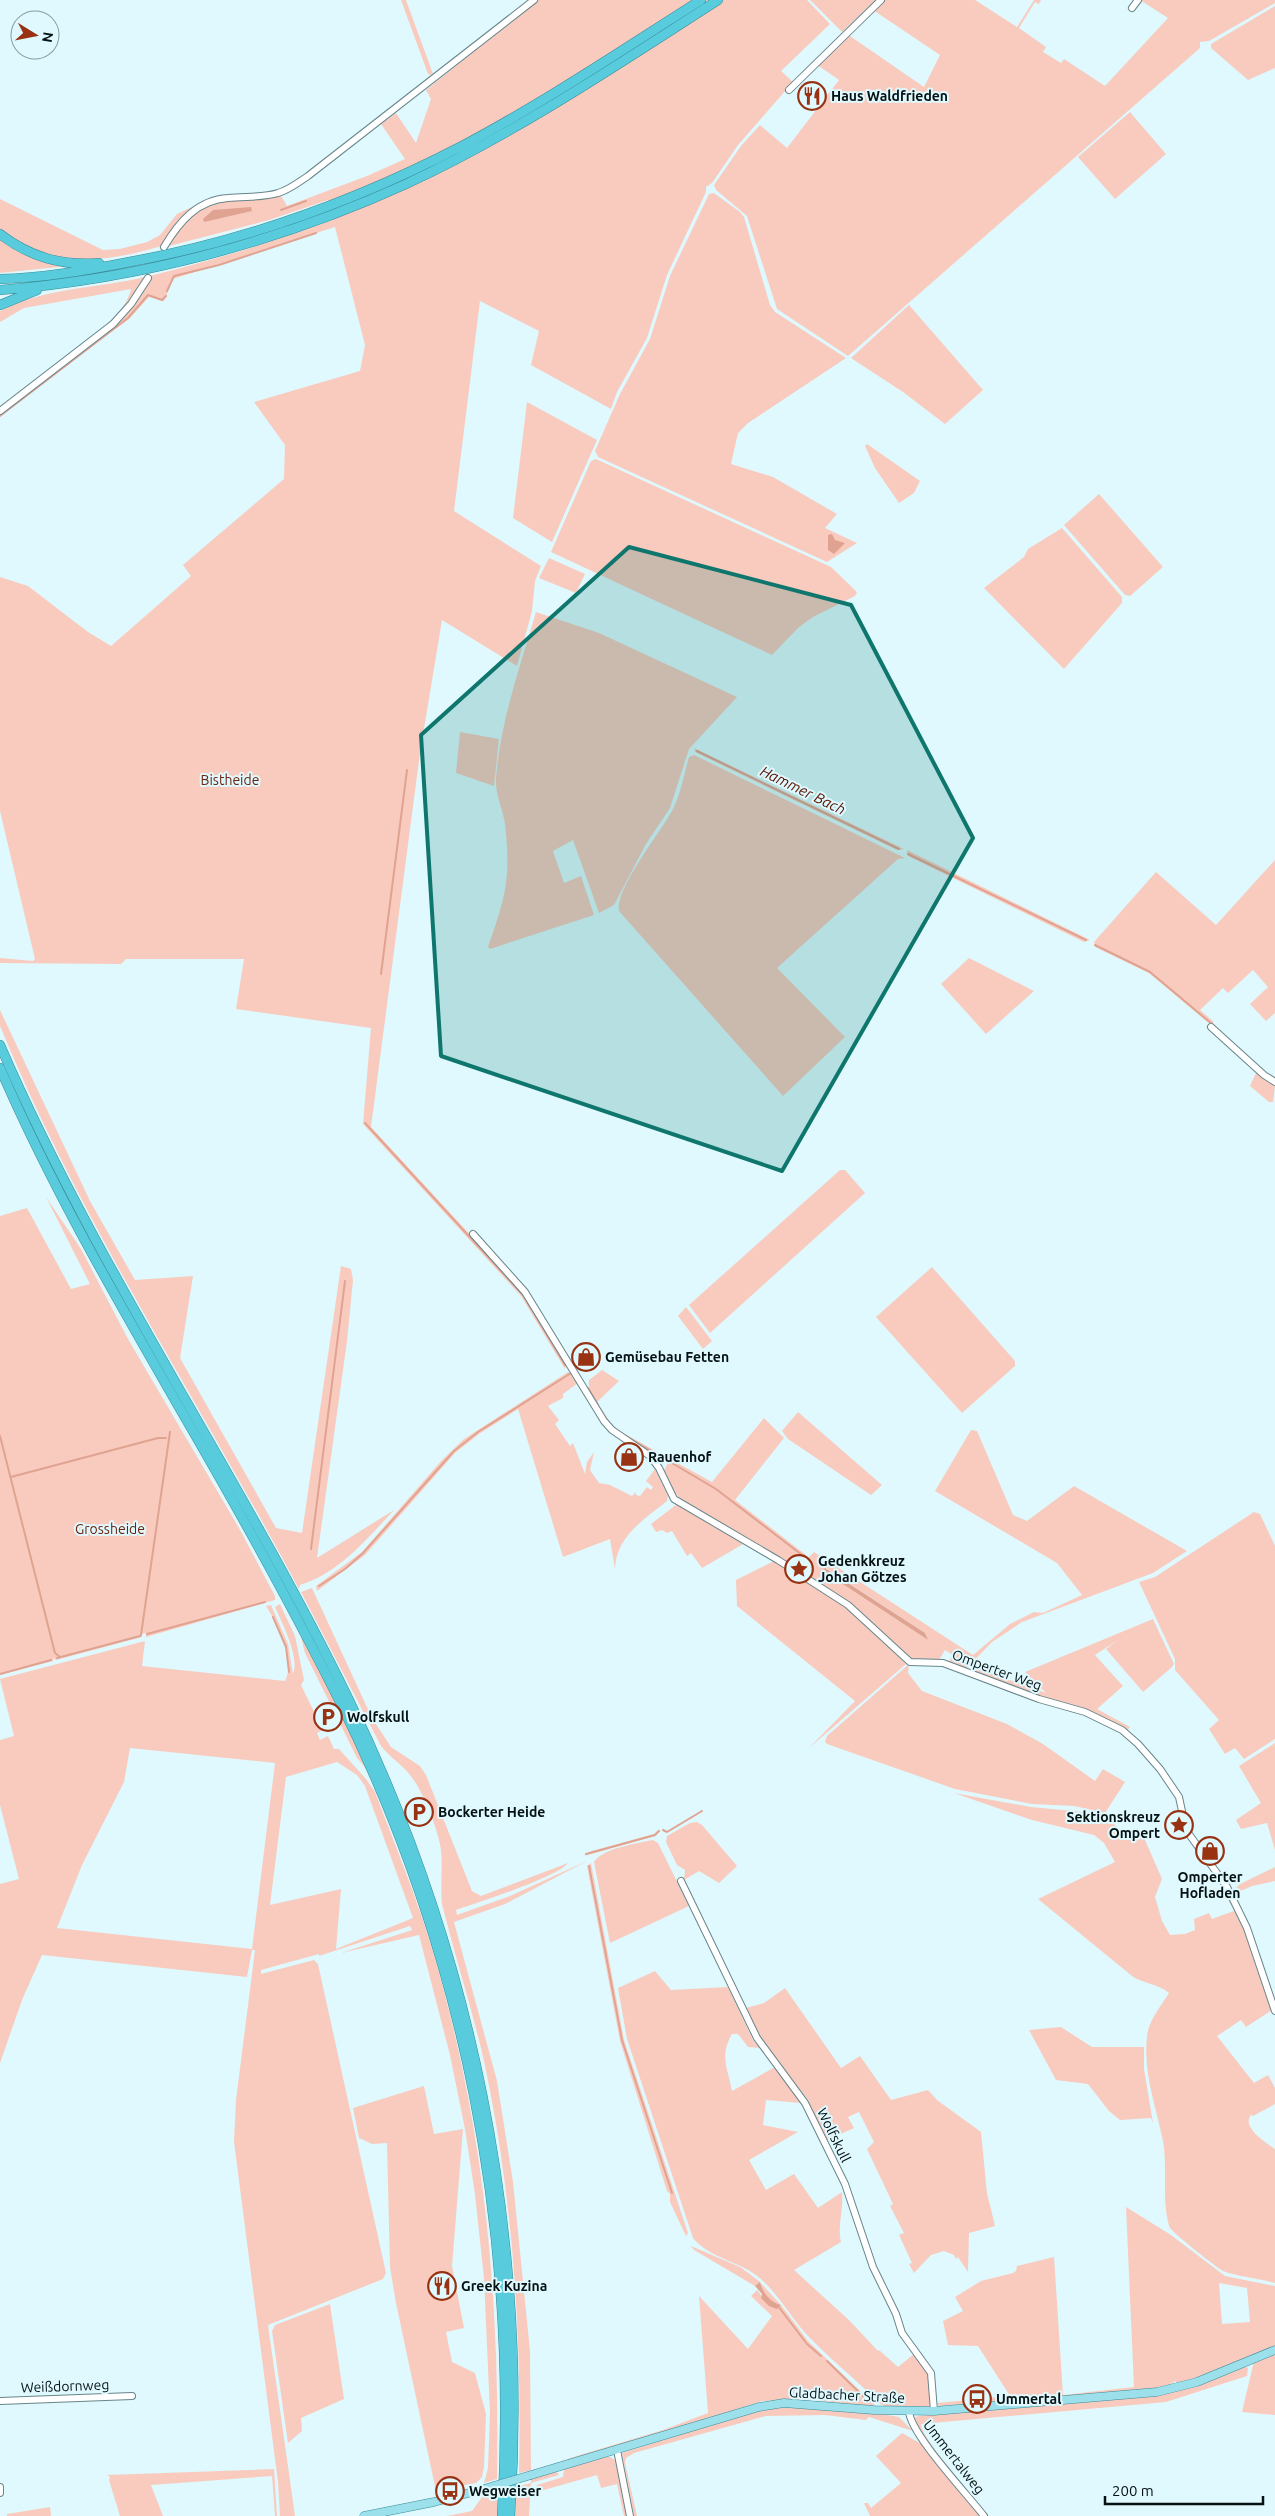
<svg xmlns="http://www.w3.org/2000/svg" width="1275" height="2516" font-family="Ubuntu,sans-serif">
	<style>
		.green { fill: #f9cbbe; fill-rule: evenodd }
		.water { fill: #e0a391 }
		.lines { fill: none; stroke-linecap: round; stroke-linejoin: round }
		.stream { stroke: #e0a391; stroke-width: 2 }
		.minor-casing { stroke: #67858a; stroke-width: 8 }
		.major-casing { stroke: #3b8b96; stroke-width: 9 }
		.highway-casing { stroke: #3b8b96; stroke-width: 10 }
		.minor { stroke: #fff; stroke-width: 6 }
		.major { stroke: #9be0eb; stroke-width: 8 }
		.highway { stroke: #58ccdd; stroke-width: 9 }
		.major-bridge-casing { stroke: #3b8b96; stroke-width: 9; stroke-linecap: butt }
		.major-bridge { stroke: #9be0eb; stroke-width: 8 }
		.marked { fill: #0f766e; fill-opacity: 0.2; stroke: #0f766e; stroke-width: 4; stroke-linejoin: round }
		.labels { text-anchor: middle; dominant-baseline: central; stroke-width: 4; stroke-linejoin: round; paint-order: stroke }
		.poi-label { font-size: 14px; font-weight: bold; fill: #061113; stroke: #dff9fe; text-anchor: start }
		.park-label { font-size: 14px; fill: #6b230d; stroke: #dff9fe }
		.street-label { font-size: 14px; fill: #061113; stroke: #dff9fe }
		.water-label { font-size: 15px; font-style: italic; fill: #5b1400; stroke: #dff9fe }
	</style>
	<rect width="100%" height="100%" fill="#dff9fe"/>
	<path class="green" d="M401,0h5l27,74 -2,1 -3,-1z
		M537,0h270l23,24 -49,47 12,11 -55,63 -26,38 -6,4v5l-39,83 -20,63 -30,54 -6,17 -80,-44 8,-34 -59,-30 -26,210 87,55 -6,15 -3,30 -15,55 -75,-46 -22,133 -49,374 153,166 43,70 -2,6 -44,-73 -158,-172 8,-96 -135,-19 8,-50h-118l-5,5 -121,-1v-5l33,3 2,-2 -35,-148v-234l28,9 60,46 23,14 80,-70 -8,-11 101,-86 1,-34 -31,-43 106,-31 5,-26 -30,-118 -162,52 -9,22 -15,-4 -20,22 -26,19 -5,-6c14,-12 29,-25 33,-43l-107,19 -24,14v-11c45,-23 88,-22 136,-32 67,-15 133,-36 197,-59l-5,-20 -59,20 -100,26c22,-49 65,-46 111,-52l7,12 80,-30 38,-17 -24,-35 15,-11 20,30 15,-44 -5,-9z
		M810,0h66l-34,32z
		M884,0h91l42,27 17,-27h7l-2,4 -4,-2 -16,26 27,19 -3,5 18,11 3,-4 41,27 63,-68 -28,-18h135v3l-66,38 -9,1v6l-352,308 -71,-47 -30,-93 -31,-26 -2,-5 27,-39 19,-21 27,23 52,-68 -23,-16 31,-30 77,53 16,-32 -67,-45z
		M1275,6v62l-27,12 -37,-32v-4z
		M1130,112l36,42 -51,45 -37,-42z
		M714,193l26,19 4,5 26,88 5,7 71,46 -98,65 -10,10 -7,31 42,13 64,37 -12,14 32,15 -30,19 -229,-105 -3,-6 25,-57 30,-55 20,-63 39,-82z
		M211,198l-31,21 -19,27c-51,16 -119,25 -161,-17v-30l103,51 17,-1 27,-7 13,-7 17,-21z
		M0,238l68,28 -68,7z
		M909,305l74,85 -38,34 -42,-32 -52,-34z
		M527,402l70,38 -45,102 -39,-24z
		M867,444l53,37 -6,12 -15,10 -24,-35 -10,-22z
		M596,459l235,108 26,25 -2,4 -42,21 -14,10 -27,28 -221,-103 40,-91z
		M1099,494l64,73 -33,29 -5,-1 -61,-70z
		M1062,528l60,69v6l-58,66 -80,-81 40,-31 4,-8z
		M549,558l36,16 -9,19 -37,-15z
		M536,612l63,21 138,64 -48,52 -19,59 -24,36 -32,61 -15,8 -26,-73 -20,11 11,32 17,-7 13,39 -104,34 -2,-2c18,-51 23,-69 17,-123 -2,-15 -10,-30 -9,-45 4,-57 24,-112 40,-167z
		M460,732l39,7 -5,47 -38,-13z
		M694,748l210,101 -7,1 -202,-98z
		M694,755l211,103 -7,1 -121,109 68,69 -62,59 -164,-185c-4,-23 43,-80 54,-102 8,-16 11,-35 16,-52z
		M907,850l183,90 -6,2 -176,-86z
		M1275,860v153l-9,8 -16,-17 18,-17 -15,-17 -25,23 -5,-5 -23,22 14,12 -3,3 -62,-52 -54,-26 -1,-5 62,-70 60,53z
		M969,958l65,33 -48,43 -45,-50z
		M0,1010l90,191 45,79 58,-4 -13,82 96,170 26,5 39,-267 10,3 2,11 -6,61 -30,217 77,-48c-27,29 -55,63 -94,75l-1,4c-100,-188 -218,-366 -299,-563z
		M1256,1073l19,13 -2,16h-4l-19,-16z
		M840,1170h5l20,23 -155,140 -21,-28z
		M46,1197l35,52 47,90 111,189 36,68v4l-129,37v-4l-4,1v3l-86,23 -3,-2v3l-53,14v-459l27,-8 44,81 19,-5z
		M932,1267l83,94v5l-53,47 -86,-96z
		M686,1307l26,34 -9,8 -25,-33z
		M602,1370l17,11 -22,21 15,23 11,8 89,49 52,-64 20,20 -49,62 71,55 -10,10h-6l-109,-66 -7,-7 -11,-20 5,-9c-18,-10 -45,-24 -59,-38 -9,-10 -22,-32 -20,-45z
		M568,1372l5,2 5,9 -15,11v4l-15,8 11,14 -4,4 15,22 3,-3 12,31 2,-12 7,-10 -4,18 9,13 11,2 22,11 4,-4v3l4,1 7,-9 4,3 2,-3 -7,-6 9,-12 13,27 -1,5c-24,19 -51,36 -52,68l-5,-30 -47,18 -45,-148 -39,25 -24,19 -90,102 -48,36 -1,-5 46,-34 79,-91 23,-22z
		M798,1412l84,73 -11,10 -83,-56 -6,-8z
		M971,1430l6,1 36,84 14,6 47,-35 113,65 -34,22 -131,49 -30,20 -27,28 -17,-7 5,-8 -8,-5 -6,10 -30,-1 -60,-56 -50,-32v-4l15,-15 159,103 37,-31 24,-12 9,1 39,-18 -25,-32 -122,-72zM826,1568l99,65 3,7 -104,-69z
		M677,1504c57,31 114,64 167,102 22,16 42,39 62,58l-97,84 46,-47 -118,-95 -1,-26 38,-19 -29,-18 -43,25 -11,-15 -4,3 -15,-25 -5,2 -5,-3 -6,2 -5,-8z
		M1254,1512l6,2 15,32v193l-31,20 -9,-11 -10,6 -16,-25 10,-9 -44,-50v-11l-36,-77 16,-5z
		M312,1588l60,130 19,29 29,19 6,9 46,116 9,5 87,-33c-10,14 -92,40 -112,47l1,5 53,-19 77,-35 -82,43 -51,18 43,159 16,101 17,169 1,119 -12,3c3,-139 -6,-276 -35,-412 -12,-53 -29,-104 -42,-157 -2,-19 1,-36 -1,-54 -2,-18 -17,-56 -28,-71 -8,-13 -22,-20 -32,-33l-80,-154z
		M280,1604l15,32 9,44 -3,5 22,45 -6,3 3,7 8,-4 6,13h5l27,30 9,13c20,53 42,106 58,160 52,177 67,344 64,527l-13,4 4,-15 2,-55 -6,-135 -9,-84 -10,-65 -15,-74 -31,-120 -78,18 71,-23 -2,-4 -91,30v-2l-58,16v4l53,-14 4,4 68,309 -3,6 -115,46 27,191h-15l-2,-34 -44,-340 2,-42 19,-150h-3l-5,27 -205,-22 -20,45 -22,63v-179l19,-5 -19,-74v-65l14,-4 -14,-57 145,-38 -3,25 143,15c11,-22 -7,-56 -19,-75l5,-1 17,39 5,30c7,-17 -11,-51 -18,-67zM130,1748l145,15 -23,186 -195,-21 25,-63 42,-83zM337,1762l20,13 8,11 48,132 -77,31 5,-60 -71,16 16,-128z
		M1153,1619l21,45 -2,3 -29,25 -37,-43 12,-9 -23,15 28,31 -26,23 33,18 -3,4 -40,-20 -48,-14 -68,-25 2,-5 73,26 -21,-21z
		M301,1637l20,32 49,104 -13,-15 -52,-105z
		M909,1664l-1,9 14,18 85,33 36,20 52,37 8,-12 22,13 -20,31 -31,-7 -42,-2 -77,-15 -128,-45 -2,-2 2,-6z
		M1275,1743v107l-8,-27 -26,6 -5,-9 25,-17 -22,-37z
		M954,1793l77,14 63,6 9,3 21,16 18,1 20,46 -7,18 7,24 8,14 15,-1 10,-4 -1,-11 15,-6 3,6 22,-8 -10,-20 1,-1 20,39 27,81 -26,17 -5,-7 -24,16 37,47 14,-8 7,13v16l-22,12 -2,-1c-10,12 15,28 24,34v134c-17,-5 -36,-6 -52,-12 -6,-3 -51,-39 -53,-43 -9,-24 -2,-60 -7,-87 -7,-34 -20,-68 -16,-104 1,-16 14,-31 22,-44 -10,-9 -25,-9 -37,-17l-94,-77 77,-37 -11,-19 -10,-8 -62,-15z
		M697,1822l5,3 35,41 -18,17 -20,-12 -15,9 1,-10 -8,-5 -11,-23 1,-6 23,-13z
		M659,1829l-4,7 -71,20 8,-5 62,-17z
		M653,1840l5,3 31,63 -79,37 -16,-81c7,-13 44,-19 59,-22z
		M591,1863l33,177 64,193 -2,3 -16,-34v-8l-3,-3 -47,-150 -33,-175z
		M1275,1867v14l-23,5 -18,8 -1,-3 7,-7z
		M655,1971l16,19 57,-3 26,55 6,6 -12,-1 -10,-13h-6c-13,23 -4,34 0,57l43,-24 26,36 -35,-3 -3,25 35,7 -49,28 17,30 28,-16 24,34 24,-16c2,17 -5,34 -1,50l-47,28 55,50 29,31 1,-1 19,17 17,-14 13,18 4,33 -3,3h-42l-7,-3c-22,-23 -48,-43 -70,-66 -18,-18 -29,-41 -49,-59 -20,-18 -51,-20 -68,-41l-66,-199 -9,-51z
		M785,1988l56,80 19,-12 31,44 37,-10 9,10 44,32 6,61 8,33 -26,7 -1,39 -10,-15 -2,2 -2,-4 -10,-4 -13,4 -17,18 -5,-9 3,-1 -13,-28 5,-2 -14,-27 3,-2 -26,-55 7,-7 -15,-30 -11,5 6,11 -28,13 -19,-38 2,-2 -49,-63 -14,-30 18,-5z
		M1061,2027l31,20h52v22l9,54 -2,-5 -31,2 -11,-9 -21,-27 -32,-4 -27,-50z
		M424,2086l10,48 29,-5 -11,137 12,62 -18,4 6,30 23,11 11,41 -2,53 -2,10 -6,6 -26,5 -13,8 -41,-193 -6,-36 -3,-124 -15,1 -13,-6 -6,-30z
		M1126,2207l45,28 54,41 50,10v60l-74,31 -22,7 -4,-3 -7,5 -25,4 -204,16 -2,-3 73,-7 -32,-50 -30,-1 -5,-24 20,-10 -8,-14 26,-16 32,-8 3,-2 1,-5 37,-9 9,138 71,-8zM1219,2283l28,5 3,34 -28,2z
		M691,2246l49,21 19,14 22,24 27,36 67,64 -7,2 -61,-8 -45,2 -129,42 -73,18 103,-31 45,-17 -9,-117 49,53 24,-33 -21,-20 6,-6 13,16 11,-1c-12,-3 -18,-12 -21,-23l-5,4 -61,-36z
		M330,2304l14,95 -43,19 1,13 -14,12 -16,-112 3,-6z
		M1275,2352v63l-33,-3 12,-51z
		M1244,2366l4,2 -1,8 -81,26 -245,22c0,13 37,52 46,64l-50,-60 -3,-10 4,-2 219,-20z
		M789,2407l93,7 17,3 14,14 -44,-14 -3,3 -41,-5 -59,1 -132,37 -8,5 -1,5 12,53h-3l-12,-63 144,-45z
		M902,2433l23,13 57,70h-112l-6,-13h4l3,5 30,-25 -25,-27z
		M604,2457h6l5,3 13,56h-4l-7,-32 -16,4 -4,-13 -64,18 4,-8 26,-8 1,-8z
		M274,2469l3,47h-2l-3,-40 -121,9 12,31h-43l-11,-36 1,-3 -3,-2z
		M556,2471l3,4 -28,8 -2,33h-16l2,-29 16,-4v-5z
		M500,2492l-2,24h-51l25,-5 10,-14z
		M50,2507l1,9h-44v-2z"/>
	<path class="water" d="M251,207l1,4 -48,11 -1,-3 10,-9z
		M832,534l3,6 10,3 -11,11 -6,-4v-15z
		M825,1568l100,65 3,7 -105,-69z
		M760,2282c3,11 10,20 21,23l-4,4 -8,-3 -8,-8 1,-4 -7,-8z"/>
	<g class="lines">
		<path class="stream" d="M281,210l25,-9
			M167,291l7,-15 45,-11 97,-32
			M0,416l128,-98 20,-23 14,5 4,-4
			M697,751l202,98
			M908,854l178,86
			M1095,945l55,27 62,52
			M381,974l26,-204
			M365,1123l158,172 42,70
			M588,1388l10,17
			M0,1436l55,217 5,4
			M626,1436l90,53 86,66
			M11,1477l147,-39h8
			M311,1549l34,-268
			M319,1586l26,-17 18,-16 91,-102 24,-19 93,-59
			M273,1617l13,30 3,25
			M147,1634l118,-32
			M141,1635l29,-203
			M57,1658l83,-22
			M0,1674l51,-14
			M663,1830l4,2 35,-21
			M586,1854l69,-19 4,-4
			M589,1866l33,174 50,153
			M778,2306l29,38 14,12
			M827,2361l41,40"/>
		<defs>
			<path id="minor" d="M1132,8l6,-8
				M789,90l92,-90
				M164,247c15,-25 33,-47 64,-49 17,-2 34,0 50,-5 11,-3 21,-11 30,-17l226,-176
				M0,411l113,-87 18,-20 17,-26
				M1211,1027l53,48 11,7
				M473,1234l52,58 79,129 8,9 38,26 9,12 15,31 104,61 70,45 62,57 33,1 96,36 46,13 37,18 16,14 22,25 19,28 7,33 41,57 20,41 28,83
				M681,1881l76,157 48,65 40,81 28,83 23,47 6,19 29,40 3,38
				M0,2401l132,-5
				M909,2411c1,23 59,84 75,105
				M617,2450l13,66
				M0,2487v6"/>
			<path id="major" d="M531,2475l228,-68 25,-4 90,7 60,1 223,-19 40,-10 78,-32
				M364,2516l70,-14 50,-13"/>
			<path id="highway" d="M0,234c30,23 61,32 99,29
				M0,279c44,-1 87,-9 129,-17 116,-21 229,-62 333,-116 83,-44 160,-96 239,-146
				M0,290c139,-11 279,-48 406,-106 110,-51 211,-119 312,-184
				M0,305l37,-15
				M0,1045c98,227 240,431 348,653 124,254 181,536 162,818
				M0,1068c52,120 118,233 183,346 54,93 106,186 154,282 128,254 182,536 165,820"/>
		</defs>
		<use href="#minor" class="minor-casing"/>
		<use href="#major" class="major-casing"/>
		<use href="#highway" class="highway-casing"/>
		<use href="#minor" class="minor"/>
		<use href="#major" class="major"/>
		<use href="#highway" class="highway"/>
		<defs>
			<path id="major-bridge" d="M484,2489l47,-14"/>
		</defs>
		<use href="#major-bridge" class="major-bridge-casing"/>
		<use href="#major-bridge" class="major-bridge"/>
	</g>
	<path class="marked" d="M629,547l222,58 122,233 -191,333 -341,-115 -20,-321z"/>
	<defs>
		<symbol id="restaurant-ring" viewBox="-11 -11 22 22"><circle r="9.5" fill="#dff9fe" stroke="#993212" stroke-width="1.5"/><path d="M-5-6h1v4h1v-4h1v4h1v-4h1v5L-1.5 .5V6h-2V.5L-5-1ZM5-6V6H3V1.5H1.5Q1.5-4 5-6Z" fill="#993212"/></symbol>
		<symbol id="shop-ring" viewBox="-11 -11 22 22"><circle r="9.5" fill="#dff9fe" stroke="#993212" stroke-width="1.5"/><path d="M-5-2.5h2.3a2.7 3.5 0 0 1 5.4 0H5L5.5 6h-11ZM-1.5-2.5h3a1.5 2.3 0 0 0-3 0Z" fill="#993212"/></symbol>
		<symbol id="sight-ring" viewBox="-11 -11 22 22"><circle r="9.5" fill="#dff9fe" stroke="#993212" stroke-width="1.5"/><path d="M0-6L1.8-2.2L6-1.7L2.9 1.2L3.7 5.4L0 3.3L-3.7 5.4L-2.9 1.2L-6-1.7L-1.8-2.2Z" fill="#993212"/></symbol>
		<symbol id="parking-ring" viewBox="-11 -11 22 22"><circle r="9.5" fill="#dff9fe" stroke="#993212" stroke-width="1.5"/><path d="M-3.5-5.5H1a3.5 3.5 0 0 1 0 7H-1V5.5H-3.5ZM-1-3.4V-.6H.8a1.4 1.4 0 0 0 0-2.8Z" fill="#993212"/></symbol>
		<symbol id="bus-ring" viewBox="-11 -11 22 22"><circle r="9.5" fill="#dff9fe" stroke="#993212" stroke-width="1.5"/><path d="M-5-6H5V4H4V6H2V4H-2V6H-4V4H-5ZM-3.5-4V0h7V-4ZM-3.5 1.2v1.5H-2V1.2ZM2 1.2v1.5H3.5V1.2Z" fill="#993212"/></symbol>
	</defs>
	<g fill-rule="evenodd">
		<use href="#restaurant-ring" x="796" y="80" width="32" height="32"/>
		<use href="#shop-ring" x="570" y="1341" width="32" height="32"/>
		<use href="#shop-ring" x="613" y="1441" width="32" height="32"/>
		<use href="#sight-ring" x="783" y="1553" width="32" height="32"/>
		<use href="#parking-ring" x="312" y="1701" width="32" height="32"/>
		<use href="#parking-ring" x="403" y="1796" width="32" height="32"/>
		<use href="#sight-ring" x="1163" y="1809" width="32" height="32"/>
		<use href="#shop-ring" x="1194" y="1835" width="32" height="32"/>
		<use href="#restaurant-ring" x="426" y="2270" width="32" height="32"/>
		<use href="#bus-ring" x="961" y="2383" width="32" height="32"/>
		<use href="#bus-ring" x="434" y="2475" width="32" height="32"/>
	</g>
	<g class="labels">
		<g class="poi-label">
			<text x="831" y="96">Haus Waldfrieden</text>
			<text x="605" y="1357">Gemüsebau Fetten</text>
			<text x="648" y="1457">Rauenhof</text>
			<text x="818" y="1561">Gedenkkreuz<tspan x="818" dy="16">Johan Götzes</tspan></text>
			<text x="347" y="1717">Wolfskull</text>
			<text x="438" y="1812">Bockerter Heide</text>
			<text x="1160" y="1817" text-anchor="end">Sektionskreuz<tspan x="1160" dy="16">Ompert</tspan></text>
			<text x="1210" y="1877" text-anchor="middle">Omperter<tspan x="1210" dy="16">Hofladen</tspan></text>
			<text x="461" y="2286">Greek Kuzina</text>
			<text x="996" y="2399">Ummertal</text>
			<text x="469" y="2491">Wegweiser</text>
		</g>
		<g class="park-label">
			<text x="230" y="780">Bistheide</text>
			<text x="110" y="1529">Grossheide</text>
		</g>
		<g class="street-label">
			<text transform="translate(997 1670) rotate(20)">Omperter Weg</text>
			<text transform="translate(834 2135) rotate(64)">Wolfskull</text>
			<text transform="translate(65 2386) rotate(-2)">Weißdornweg</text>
			<text transform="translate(847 2395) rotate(3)">Gladbacher Straße</text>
			<text transform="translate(954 2457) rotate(52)">Ummertalweg</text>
		</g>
		<g class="water-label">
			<text transform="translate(803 790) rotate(26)">Hammer Bach</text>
		</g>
	</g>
	<g transform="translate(35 35) rotate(100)"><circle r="24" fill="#dff9fe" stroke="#889ca0"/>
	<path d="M0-4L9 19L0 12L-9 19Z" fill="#993212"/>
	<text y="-8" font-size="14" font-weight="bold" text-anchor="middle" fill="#061113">N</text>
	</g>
	<path d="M1105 2496v8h158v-8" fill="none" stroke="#061113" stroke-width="2.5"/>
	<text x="1112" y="2496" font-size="15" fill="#061113" stroke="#dff9fe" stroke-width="4" paint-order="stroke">200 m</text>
</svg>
